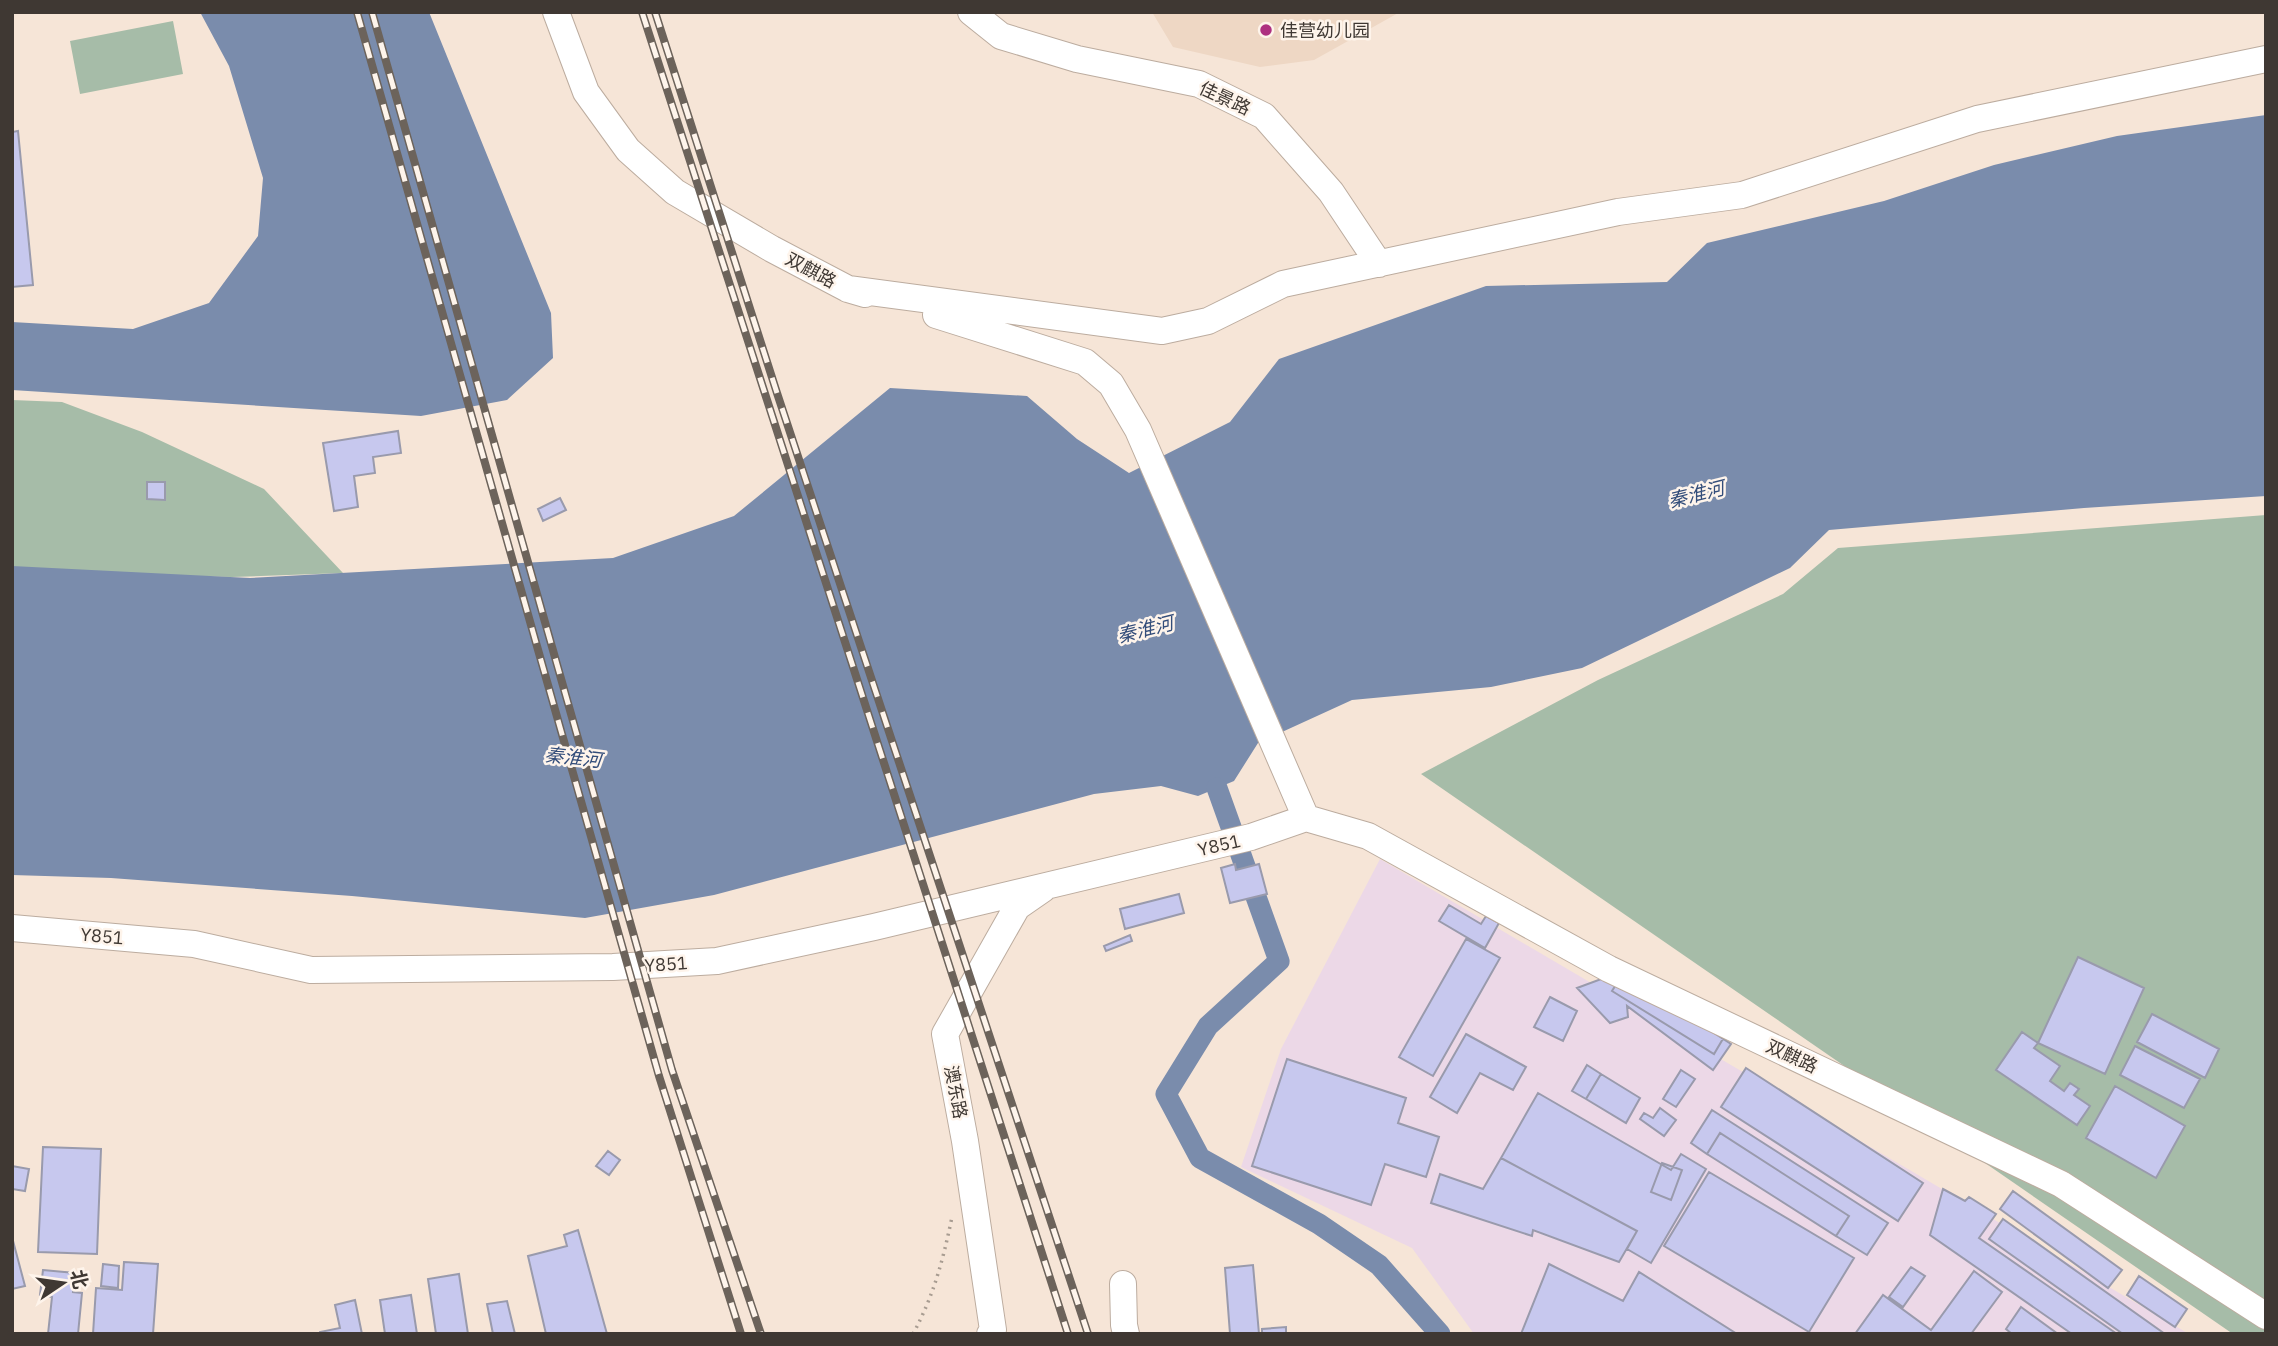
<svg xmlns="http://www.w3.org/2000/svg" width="2278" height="1346" font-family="'IBM Plex Sans','Noto Sans SC',sans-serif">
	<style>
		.built { fill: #eed7c4 }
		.industrial { fill: #ecd8e7 }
		.green { fill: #a6bca8 }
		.water { fill: #7a8cac }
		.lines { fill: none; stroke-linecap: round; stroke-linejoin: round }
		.canal { stroke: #7a8cac; stroke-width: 21 }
		.building { fill: #c7c8ee; stroke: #999aac; stroke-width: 2 }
		.minor-casing { stroke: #bcac9f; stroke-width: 28 }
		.path { stroke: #a89c91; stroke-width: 3.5; stroke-dasharray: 2 5; stroke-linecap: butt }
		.minor { stroke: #fff; stroke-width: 26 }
		.rail-casing { stroke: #6c635b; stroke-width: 8 }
		.rail { stroke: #fef4eb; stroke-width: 5; stroke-dasharray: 16; stroke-linecap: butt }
		.poi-dot { fill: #ae3080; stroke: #fef4eb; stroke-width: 2.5 }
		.labels { text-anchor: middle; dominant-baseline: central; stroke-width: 5; stroke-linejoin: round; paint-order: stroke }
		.poi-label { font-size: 18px; fill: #3f3833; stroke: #fef4eb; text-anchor: start }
		.street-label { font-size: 18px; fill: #3f3833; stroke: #fef4eb }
		.water-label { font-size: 19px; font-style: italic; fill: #334d7a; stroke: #fef4eb }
	</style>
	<rect width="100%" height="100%" fill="#f6e5d7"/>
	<path class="built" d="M1152,12h248l-86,48 -54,7 -87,-20z"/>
	<path class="industrial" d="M1380,859l809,475h-715l-62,-86 -171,-81 40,-118z"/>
	<path class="green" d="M173,21l10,53 -103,20 -10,-53z
		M12,400l50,2 80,30 122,57 79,84 -111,4 -220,-5z
		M2266,515v819h-33l-812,-560 177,-94 185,-86 55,-46z"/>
	<path class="water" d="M200,12h229l122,301 2,45 -46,42 -86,16 -409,-26v-68l121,7 76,-26 49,-67 5,-58 -34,-112z
		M2266,115v381l-182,12 -255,22 -39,38 -208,100 -91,19 -139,13 -94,43 -24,38 -36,15 -37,-10 -67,8 -380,101 -129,23 -233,-22 -241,-18 -99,-3v-309l238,12 363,-20 121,-42 156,-128 137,8 50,43 52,34 101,-51 49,-63 207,-73 181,-4 40,-39 177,-42 110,-36 123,-29z"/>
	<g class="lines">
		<path class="canal" d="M1217,788l62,173 -71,65 -42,68 34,64 119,66 60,41 61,69"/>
	</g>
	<path class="building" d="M18,131l15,154 -21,2v-155z
		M398,431l3,22 -28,4 2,16 -21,3 4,31 -24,4 -11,-68z
		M147,482h18v18l-18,-1z
		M560,498l6,12 -23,11 -5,-12z
		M1235,864l1,6 23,-6 8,30 -37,9 -9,-35z
		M1179,894l5,19 -59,16 -5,-20z
		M1449,905l32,19 5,-8 13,7 -14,25 -46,-27z
		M1130,935l2,6 -26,10 -2,-5z
		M1466,939l34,19 -67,118 -34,-19z
		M2078,957l66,31 -39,86 -67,-31z
		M1620,972l111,72 -18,26 -86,-64 1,11 -18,6 -33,-35z
		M1622,975l102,62 -10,17 -102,-63z
		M1550,997l27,14 -14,30 -29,-14z
		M2152,1014l67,35 -14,29 -68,-36z
		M2022,1032l16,11 -4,5 26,18 -10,15 14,10 6,-8 9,6 -5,6 16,11 -13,19 -81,-55z
		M1466,1034l60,33 -13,23 -33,-17 -23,40 -27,-16z
		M2135,1046l65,33 -16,29 -64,-33z
		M1287,1059l119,39 -8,25 41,14 -13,40 -41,-13 -14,41 -119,-39z
		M1587,1065l14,9 -15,25 -14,-8z
		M1746,1068l177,115 -25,38 -177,-114z
		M1681,1070l14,9 -19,28 -13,-8z
		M1601,1074l39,24 -14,25 -40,-24z
		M2115,1086l70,40 -29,52 -70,-40z
		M1538,1093l133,77 10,-16 25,15 -55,94 -24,-14 10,-18 -136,-73z
		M1660,1108l16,12 -12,16 -24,-17 4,-6 9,5z
		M1712,1110l176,113 -21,32 -31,-19 13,-20 -129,-83 -13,21 -16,-11z
		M1720,1133l129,83 -13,20 -129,-82z
		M43,1147l58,2 -4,105 -59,-2z
		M608,1151l12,9 -11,15 -13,-9z
		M1501,1158l136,73 -18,31 -86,-32 -1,6 -101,-33 9,-29 43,15z
		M1662,1163l20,7 -11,30 -20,-8z
		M12,1166l17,3 -4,22 -13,-2z
		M1709,1172l145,86 -45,74 -145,-86z
		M1943,1189l22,12 4,-4 27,17 -17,24 138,96h-45l-142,-99z
		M2013,1191l109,79 -14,18 -108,-79z
		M2003,1219l162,115h-42l-134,-95z
		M578,1230l29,104h-61l-18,-78 39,-10 -3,-11z
		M12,1237l13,49 -13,3z
		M124,1262l34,2 -5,70h-60l3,-46 26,2z
		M103,1264l16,2 -1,22 -17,-2z
		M1549,1264l74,37 16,-29 98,62h-216z
		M1253,1265l6,69h-29l-5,-66z
		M1911,1267l14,9 -22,31 -14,-10z
		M43,1270l32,3 -2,19 9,1 -4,41h-30l4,-37 -12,-2z
		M1974,1271l28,21 -31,42h-116l28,-39 48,35z
		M459,1274l9,60h-32l-8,-55z
		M2139,1276l48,33 -12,18 -48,-32z
		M411,1295l6,39h-32l-5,-34z
		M355,1300l7,34h-42v-2l20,-4 -5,-23z
		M507,1301l8,33h-22l-6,-30z
		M2021,1307l37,27h-46l-6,-5z
		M1286,1327v7h-24v-5z"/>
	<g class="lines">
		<defs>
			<path id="minor" d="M556,12l30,80 42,58 47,42 97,57 76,40 17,5
				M971,12l30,24 76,23 122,25 65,32 67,76 48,72
				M848,289l314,42 46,-10 75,-37 335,-72 124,-17 235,-76 289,-60
				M936,315l149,47 26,22 27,46 168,388
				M1306,818l62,18 241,133 452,215 205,132
				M12,928l182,16 117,26 302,-3 104,-6 157,-34 377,-90 55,-19
				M1123,1284l1,41 2,9
				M990,1334l3,-4 -28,-189 -20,-107 72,-127 26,-18"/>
		</defs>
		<use href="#minor" class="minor-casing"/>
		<path class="path" d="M913,1334c21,-39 30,-74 39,-117"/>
		<use href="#minor" class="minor"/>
		<defs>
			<path id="rail" d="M357,12l302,1064 82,258
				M372,12l300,1058 89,264
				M642,12l426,1322
				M655,12l122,381 311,941"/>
		</defs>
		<use href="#rail" class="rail-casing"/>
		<use href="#rail" class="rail"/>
	</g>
	<circle class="poi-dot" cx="1266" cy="30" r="7"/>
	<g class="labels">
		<g class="poi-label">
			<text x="1280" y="30">佳营幼儿园</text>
		</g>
		<g class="street-label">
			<text transform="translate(1225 98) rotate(25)">佳景路</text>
			<text transform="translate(811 270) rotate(28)">双麒路</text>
			<text transform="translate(1219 845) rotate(-13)">Y851</text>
			<text transform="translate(102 936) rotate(5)">Y851</text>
			<text transform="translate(666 964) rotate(-4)">Y851</text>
			<text transform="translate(1792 1056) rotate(25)">双麒路</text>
			<text transform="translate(956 1092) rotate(79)">澳东路</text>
		</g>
		<g class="water-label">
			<text transform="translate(1696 494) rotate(-14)">秦淮河</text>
			<text transform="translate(1145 629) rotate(-14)">秦淮河</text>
			<text transform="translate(573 757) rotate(6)">秦淮河</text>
		</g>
	</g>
	<rect width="2278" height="1346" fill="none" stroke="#3f3833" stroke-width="28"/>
	<g transform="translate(63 1283) rotate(77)" stroke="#fef4eb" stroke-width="5" paint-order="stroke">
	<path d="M0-5L12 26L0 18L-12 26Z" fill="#3f3833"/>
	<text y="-10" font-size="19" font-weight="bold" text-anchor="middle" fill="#3f3833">北</text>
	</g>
</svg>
